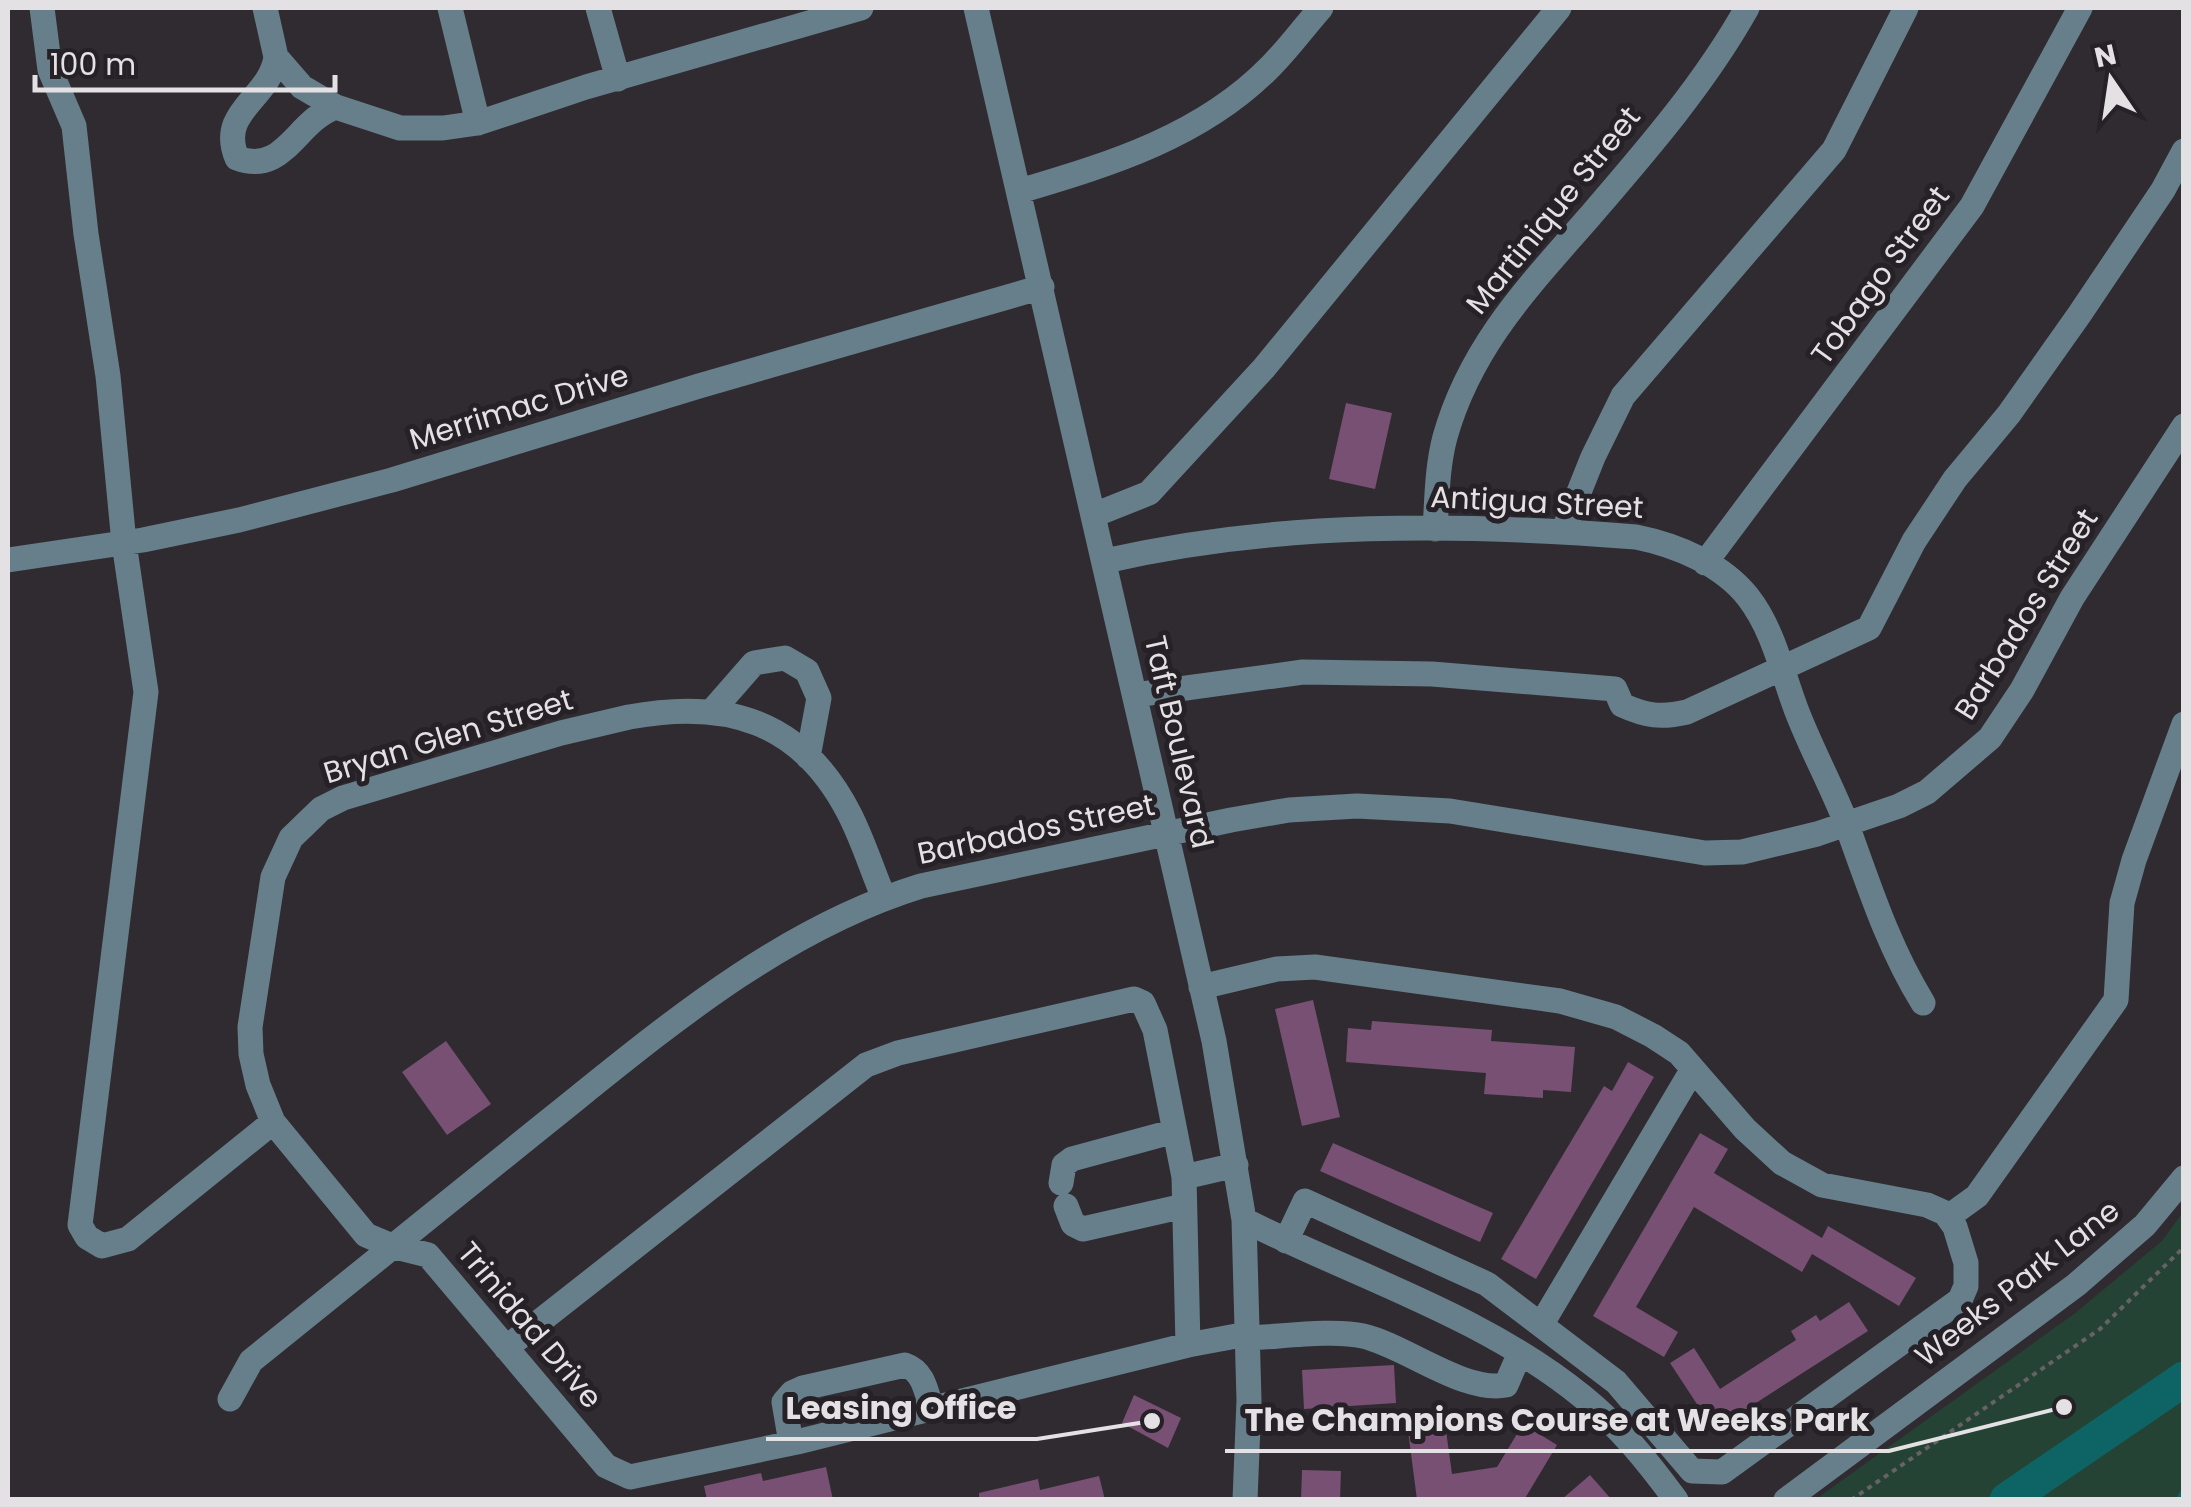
<svg xmlns="http://www.w3.org/2000/svg" width="2191" height="1507" font-family="Poppins,sans-serif">
	<style>
		.green { fill: #244334 }
		.lines { fill: none; stroke-linecap: round; stroke-linejoin: round }
		.stream { stroke: #0e6465; stroke-width: 6 }
		.river { stroke: #0e6465; stroke-width: 35 }
		.building { fill: #775073 }
		.path { stroke: #666266; stroke-width: 4; stroke-dasharray: 5 5; stroke-linecap: butt }
		.minor { stroke: #667f8a; stroke-width: 25 }
		.labels { text-anchor: middle; dominant-baseline: central; stroke-width: 10; stroke-linejoin: round; paint-order: stroke }
		.street-label { font-size: 30px; fill: #e4e1e4; stroke: #262126 }
		.leader { fill: none; stroke: #e4e1e4; stroke-width: 4 }
		.callout-dot { fill: #e4e1e4; stroke: #262126; stroke-width: 4 }
		.callout-label { font-size: 32px; text-anchor: middle; font-weight: bold; fill: #e4e1e4; stroke: #262126; stroke-width: 10; stroke-linejoin: round; paint-order: stroke }
	</style>
	<rect width="100%" height="100%" fill="#302b30"/>
	<path class="green" d="M2183,1212v287h-367l258,-185 88,-73z"/>
	<g class="lines">
		<path class="stream" d="M2179,1500l5,-9"/>
		<path class="river" d="M2007,1500l177,-121"/>
	</g>
	<path class="building" d="M1346,403l46,10 -17,76 -46,-10z
		M1313,1000l27,117 -38,9 -27,-117z
		M1372,1021l120,9 -1,11 84,6 -4,45 -28,-2v8l-59,-4 2,-21 -140,-11 2,-34 23,2z
		M446,1041l45,63 -44,31 -45,-63z
		M1628,1062l26,15 -118,202 -35,-20 103,-173 8,5z
		M1700,1133l28,16 -14,24 108,65 6,-12 88,52 -17,28 -87,-52 -10,18 -108,-65 -58,100 42,25 -14,25 -71,-41z
		M1333,1143l160,70 -13,29 -160,-71z
		M1849,1302l19,29 -154,99 -44,-67 24,-15 26,41 76,-49 -5,-9 25,-16 4,6z
		M1394,1365l2,38 -92,6 -2,-39z
		M1134,1395l47,23 -13,30 -46,-25z
		M1443,1409l9,65 45,-7 26,-43 34,21 -33,55h-107l-11,-85z
		M826,1467l7,33h-126l-3,-14 57,-13 2,8z
		M1302,1470l39,1 -1,29h-39z
		M1590,1475l22,25h-51z
		M1099,1476l6,24h-126v-7l59,-14 2,11z"/>
	<g class="lines">
		<path class="path" d="M1851,1500l249,-171 84,-82"/>
		<path class="minor" d="M42,8l8,62 24,56 12,108 22,142 16,167 22,149 -66,533 7,12 15,9 26,-7 145,-117
			M265,8l11,49 26,30 34,20 64,21h43l35,-5 108,-36 275,-79
			M450,8l28,115
			M598,8l20,71
			M976,8l238,1033 30,179 5,180 -4,100
			M276,57c-6,42 -59,54 -39,101 48,18 59,-38 99,-51
			M1020,191c91,-27 183,-55 251,-125 18,-18 33,-39 50,-58
			M1094,515l55,-22 115,-125 295,-360
			M1435,529c2,-30 2,-62 10,-92 26,-92 85,-152 146,-222 56,-65 114,-132 156,-207
			M1563,532l30,-75 30,-61 211,-246 72,-142
			M8,560l135,-20 96,-20 153,-40 307,-94 343,-99
			M1105,561c174,-40 353,-38 531,-24 40,8 86,27 112,60 25,32 34,75 48,112 15,40 37,79 52,119 22,61 41,120 75,175
			M1705,563l267,-357 108,-198
			M1135,695l168,-23 129,2 183,15 7,16c24,11 39,13 65,7l182,-84 45,-87 41,-62 54,-65 70,-99 84,-125 21,-39
			M712,711l42,-48 31,-5 22,13 12,27 -11,59
			M884,898c-12,-28 -21,-58 -35,-85 -48,-93 -123,-114 -220,-96l-68,16 -218,65 -22,11 -30,29 -18,39 -23,150 1,27 7,31 15,37 93,113 26,11 36,9 178,211 24,11 167,-35 391,-97 59,-11
			M1201,987l76,-18 38,-2 245,34 56,16 37,19 26,17 66,76 37,34 40,22 105,20 18,8 10,14 11,36v23l-6,14 -238,172 -30,-1 -76,-89 -129,-98 -182,-83 -19,40
			M1184,1177l52,-12
			M1061,1183l3,-18 8,-6 103,-28
			M1066,1206l7,18 10,5 101,-23
			M1948,1217l29,-21 139,-196 6,-97 12,-43 50,-136
			M1244,1220c113,57 240,96 339,177 37,30 65,65 93,103
			M1541,1325l152,-256
			M1247,1338c32,-1 86,-9 116,-2 43,10 100,57 143,49l13,-30
			M506,1348l360,-283 32,-12 236,-54 9,4 12,27 29,147 4,168
			M230,1399l21,-38c98,-79 196,-159 295,-238 115,-92 232,-193 375,-237l310,-66 58,-10 68,-4 93,5 255,42 37,-1 75,-18 82,-28 28,-14 63,-54 32,-48 50,-92 112,-172
			M791,1443l-7,-41 8,-9 11,-5 102,-23c18,6 21,25 26,42
			M1786,1500l290,-215 69,-60 39,-47"/>
	</g>
	<g class="labels">
		<g class="street-label">
			<text transform="translate(1553 210) rotate(-51)">Martinique Street</text>
			<text transform="translate(1880 275) rotate(-54)">Tobago Street</text>
			<text transform="translate(519 407) rotate(-17)">Merrimac Drive</text>
			<text transform="translate(1537 502) rotate(3)">Antigua Street</text>
			<text transform="translate(2026 614) rotate(-58)">Barbados Street</text>
			<text transform="translate(448 736) rotate(-17)">Bryan Glen Street</text>
			<text transform="translate(1179 742) rotate(77)">Taft Boulevard</text>
			<text transform="translate(1036 829) rotate(-12)">Barbados Street</text>
			<text transform="translate(2017 1283) rotate(-38)">Weeks Park Lane</text>
			<text transform="translate(530 1325) rotate(50)">Trinidad Drive</text>
		</g>
	</g>
	<path class="leader" d="M1152 1421L1037 1439H766M2064 1407L1889 1451H1225"/>
	<g class="callout-dot">
		<circle cx="1152" cy="1421" r="10"/>
		<circle cx="2064" cy="1407" r="10"/>
	</g>
	<g class="callout-label">
		<text x="901" y="1419">Leasing Office</text>
		<text x="1557" y="1431">The Champions Course at Weeks Park</text>
	</g>
	<rect width="2191" height="1507" fill="none" stroke="#e4e1e4" stroke-width="20"/>
	<g transform="translate(2111 80) rotate(347)" stroke="#262126" stroke-width="8" paint-order="stroke">
	<path d="M0-8L18 38L0 25L-18 38Z" fill="#e4e1e4"/>
	<text y="-15" font-size="28" font-weight="bold" text-anchor="middle" fill="#e4e1e4">N</text>
	</g>
	<path d="M35 75v15h300v-15" fill="none" stroke="#e4e1e4" stroke-width="5"/>
	<text x="50" y="75" font-size="30" fill="#e4e1e4" stroke="#262126" stroke-width="8" paint-order="stroke">100 m</text>
</svg>
